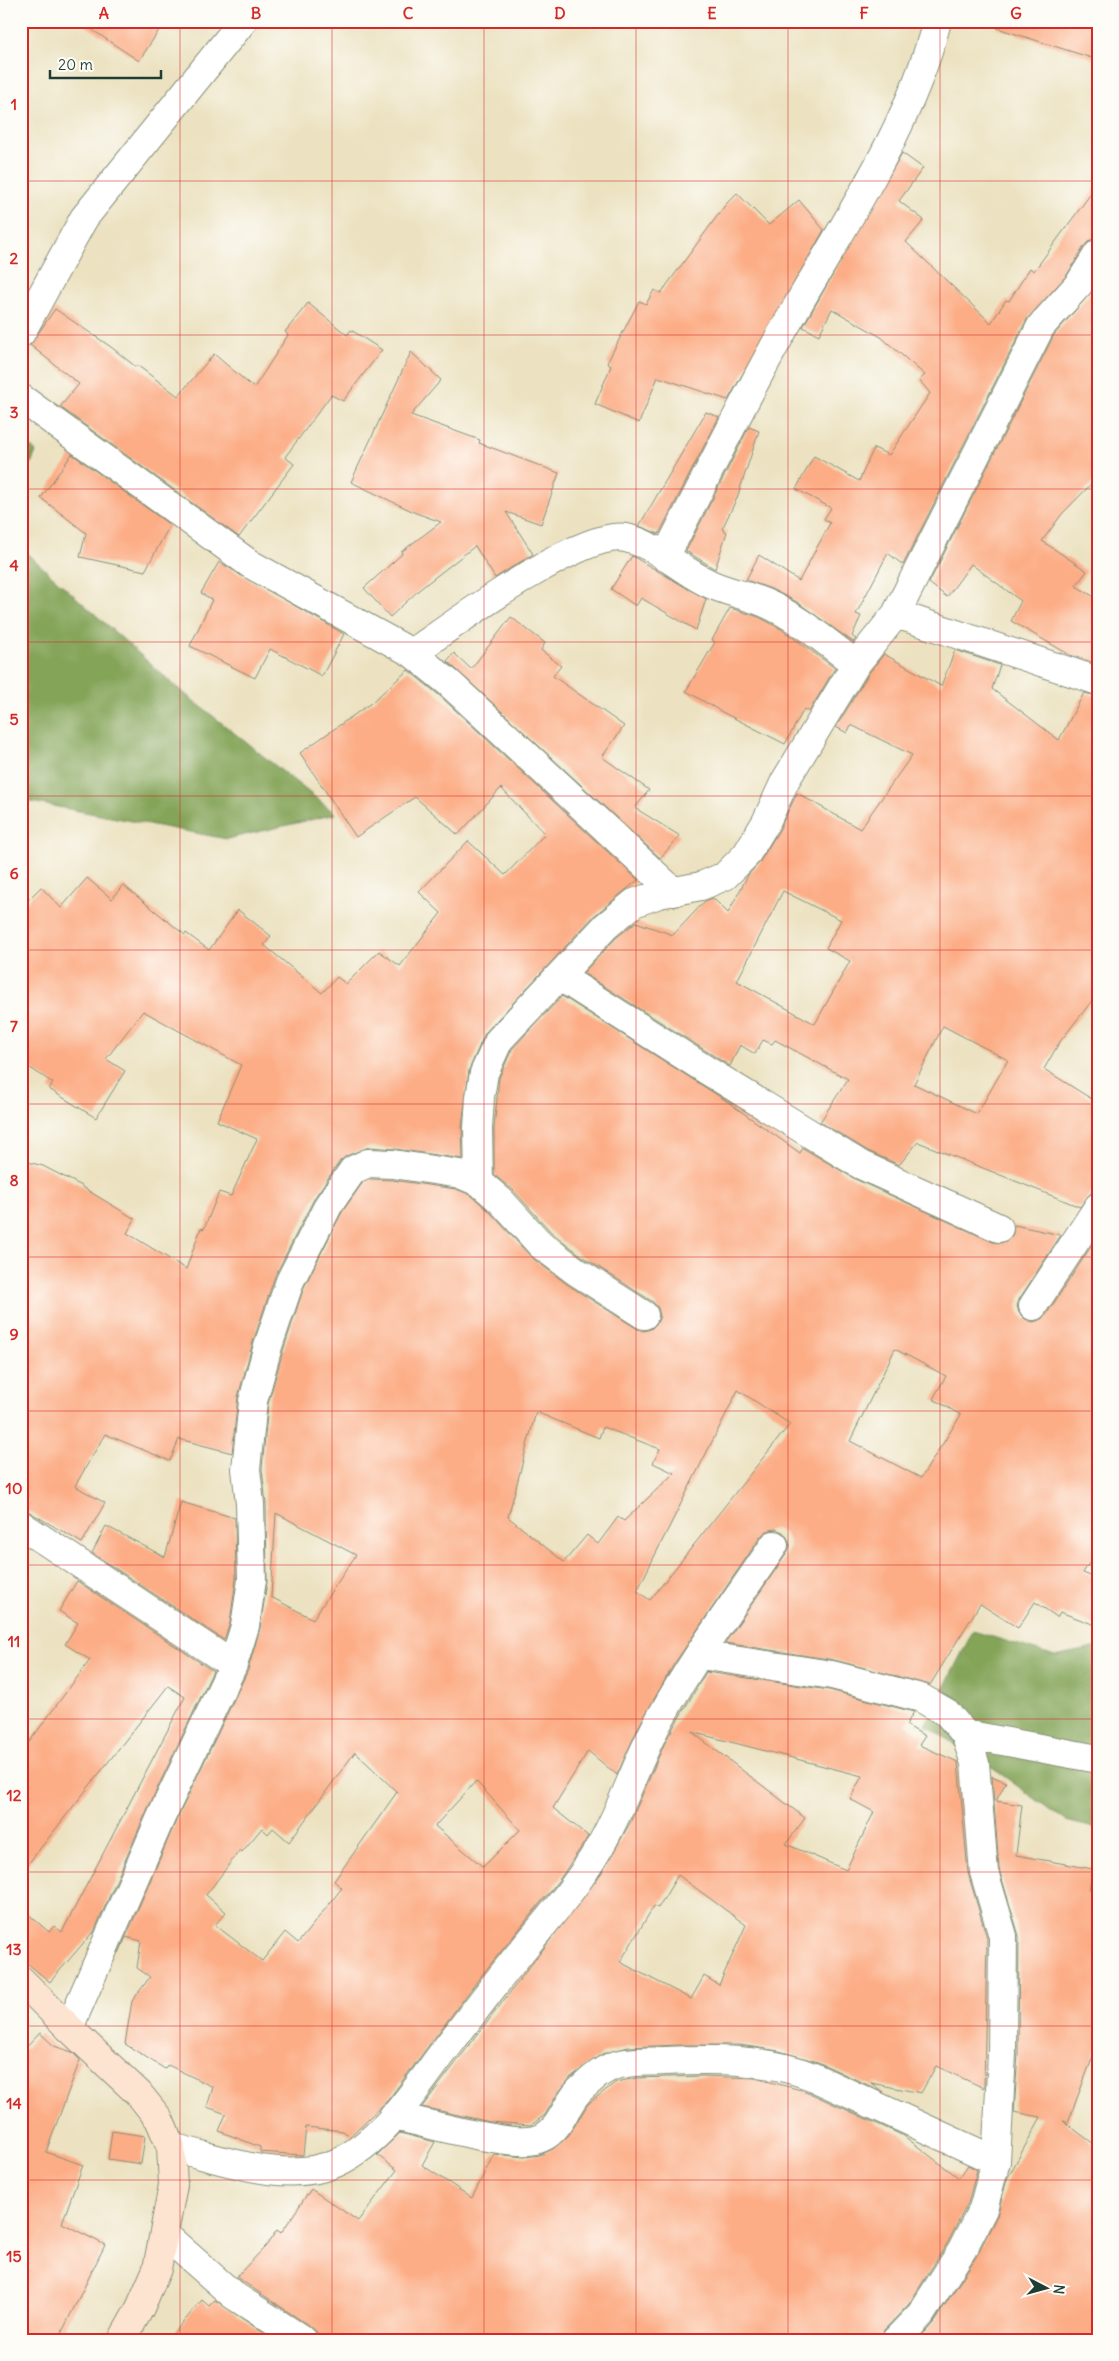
<svg xmlns="http://www.w3.org/2000/svg" width="1119" height="2361" font-family="Delius,sans-serif">
	<style>
		.forest { fill: #84a459; stroke: #527046 }
		.building { fill: #fcad86; fill-rule: evenodd }
		.lines { fill: none; stroke-linecap: round; stroke-linejoin: round }
		.street-casing { stroke: #86907a; stroke-width: 30 }
		.secondary-casing { stroke: #86907a; stroke-width: 30 }
		.street { stroke: #fff; stroke-width: 28 }
		.secondary { stroke: #fde4d1; stroke-width: 28 }
		.grid { fill: none; stroke: #d62828; stroke-width: 1; stroke-opacity: 0.55 }
		.neatline { fill: none; stroke: #d62828; stroke-width: 2 }
		.grid-label { font-size: 16px; text-anchor: middle; font-weight: bold; fill: #d62828 }
	</style>
	<rect width="100%" height="100%" fill="#fdfcf7"/>
	<filter id="ink" filterUnits="userSpaceOnUse"><feTurbulence type="fractalNoise" baseFrequency=".02" numOctaves="2"/><feDisplacementMap in="SourceGraphic" scale="10" xChannelSelector="R" yChannelSelector="G"/><feConvolveMatrix kernelMatrix="1 2 1 2 8 2 1 2 1" color-interpolation-filters="sRGB"/></filter>
	<filter id="wash" filterUnits="userSpaceOnUse"><feTurbulence type="fractalNoise" baseFrequency=".0096" numOctaves="4" result="noise"/><feDisplacementMap in="SourceGraphic" scale="20" xChannelSelector="R" yChannelSelector="G"/><feGaussianBlur stdDeviation="1.12" result="paint"/><feColorMatrix in="noise" values="0 0 0 0 0 0 0 0 0 0 0 0 0 0 0 0 0 1.4 0 .05"/><feComposite in="paint" operator="in"/></filter>
	<g filter="url(#wash)">
		<rect width="100%" height="100%" fill="#ece2c1"/>
		<path class="forest" d="M21,436l15,16 -15,34z
			M21,548l153,137 162,129 -109,25 -206,-39z
			M973,1631l82,25 43,-9v182l-32,-8 -68,-49 -73,-47z"/>
		<g id="blocks">
			<path class="building" d="M79,21h86l-26,40z
				M998,21h100v39l-101,-32z
				M902,153l21,15 -24,33 25,19 -18,22 85,81 15,-23 3,1 21,-33 4,3 64,-87v55l-8,1 -5,5 -18,30 -40,44 -124,246 -15,-12 -32,61 5,2 -9,20 4,3 -3,3 -56,-40 -26,-13 -25,-9 13,-25 40,26 31,-58 -6,-4 7,-11 -35,-19 18,-33 45,25 15,-33 15,7 41,-62 -11,-13 6,-5 -44,-38 -49,-28 -13,26 -16,-8z
				M737,193l32,32 30,-25 25,30 -96,170 -70,-23 -19,46 -44,-19 16,-38 -4,-3 32,-62 7,3 8,-14 7,3 65,-89z
				M1098,284v193l-36,37 -20,27 45,30 -11,15 22,13v65l-28,-9 -59,-34 10,-20 -50,-37 -24,33 -18,-14 125,-248z
				M308,303l39,32 4,-5 31,20 -39,51 -12,-6 -46,62 9,7 -55,73 -179,-130 19,-23 -49,-39 25,-36 56,38 25,20 1,-2 41,31 36,-42 40,34 34,-53 -3,-3z
				M411,352l30,28 -30,35 69,25 -1,3 80,30 -18,51 -35,-12 27,42 -38,24 -20,-32 -55,43 -30,28 -26,-29 38,-34 -1,-2 40,-30 -25,-9 -65,-31z
				M706,412l13,5 -60,117 -20,-8z
				M749,427l10,4 -22,67 -15,31 5,3 -12,37 -29,-18z
				M72,454l98,71 -25,46 -65,-14 6,-24 -45,-35z
				M632,556l74,43 -10,31 -55,-32 -5,8 -25,-17z
				M219,562l125,72 -22,42 -52,-27 -15,29 -65,-32 22,-46 -11,-7z
				M730,608l29,9 22,12 54,39 -26,44 -5,-3 -19,35 -63,-32 -36,-21 29,-49 -3,-2z
				M511,617l34,26 -4,7 20,16 -8,10 71,50 -22,31 47,33 -14,18 45,28 -20,22 -213,-197 7,-8 17,16z
				M955,650l45,15 -8,24 67,51 25,-47 14,3v297l-39,50 -15,26 54,34v89l-7,1 -11,14 -162,-65 -19,23 -31,-14 -48,-29 28,-43 -73,-39 -3,4 -9,-4 -8,14 -15,-9 -10,21 -147,-93 34,-36 19,-15 37,13 32,-34 8,-3 15,15 20,-38 11,-12 20,-33 18,-37 63,36 52,-74 -61,-30 -4,8 -11,-6 33,-54 15,-19 57,32zM783,891l58,29 -15,28 24,13 -35,63 -78,-43zM943,1026l65,34 -31,54 -63,-30z
				M408,670l31,25 199,185 -43,35 -110,118 -16,37 -7,57 1,32 -68,-10 -26,-2 -23,9 -6,5 -25,36 -40,79 -22,66 -15,55 -6,56 -53,-14 -9,22 -65,-27 -30,52 30,17 -23,40 -61,-36v-347l22,6 39,20v1l53,32 -8,14 59,36 15,-41 3,1 15,-37 12,4 26,-57 -40,-18 24,-56 -98,-54 -37,48 19,12 -29,47 -47,-29 4,-6 -32,-21v-155l20,-20 20,21 26,-30 25,21 11,-14 62,50 1,-2 23,17 29,-40 33,26 -7,9 58,48 15,-16 9,7 33,-33 21,15 41,-53 -22,-21 49,-51 37,34 40,-41 -44,-46 -43,47 -43,-38 -59,40 -56,-84 71,-50z
				M562,996l160,102 78,55 3,-5 52,31 138,63 8,1 7,-3 5,-6 1,-9 47,10 -41,63 -3,7 2,8 6,6 8,3 7,-2 6,-5 48,-73 4,1v305l-15,25 15,6v47l-38,-14 -3,5 -22,-15 -17,26 -38,-24 -50,81 -96,-25 -109,-17 62,-90 3,-7 -2,-7 -5,-7 -8,-3 -8,2 -6,5 -87,128 -35,62 -22,49 -29,-24 -35,57 35,28 -2,4 -27,40 -78,96 -93,124 -38,36 -7,-5 -37,-4 -3,28 -43,-3v-5l-41,-16 7,-17 -19,-7 6,-20 -45,-22 -3,4 -40,-25 7,-43 18,-24 -13,-9 4,-27 -15,-4 -7,16 57,-132 72,-151 12,-42 7,-46 -1,-78 -4,-35 6,-65 15,-53 21,-64 38,-75 21,-30 8,-3 21,1 64,9 15,6 19,17 40,44 38,29 68,43 7,3 8,-2 6,-6 3,-7 -2,-8 -5,-6 -67,-43 -34,-26 -39,-43 -19,-15v-47l5,-50 13,-29zM895,1349l51,27 -13,23 28,16 -40,63 -71,-37zM738,1390l52,34 -140,176 -13,-9zM536,1412l63,26 4,-11 57,22 -7,14 21,10 -50,48 -6,-4 -20,27 -11,-9 -23,27 -56,-45zM276,1513l80,42 -43,64 -42,-22zM355,1752l42,40 -63,89 8,7 -44,55 -13,-11 -23,29 -47,-36 11,-13 -20,-17 34,-45 2,2 20,-24 6,6 5,-6 16,14zM476,1781l44,49 -37,37 -48,-41z
				M181,1502l54,16 1,61 -6,44 -6,17 -132,-87 14,-27 59,31z
				M77,1581l136,90 -65,137 -55,126 -1,-1 -42,49 -29,-24v-50l28,24 5,-6 8,6 123,-235 -17,-11 -147,187v-120l69,-93 -25,-16 13,-21 -19,-12z
				M706,1672l123,18 85,22 -8,13 19,11 -6,9 39,17 10,111 19,65 -3,150 -48,-22 -15,27 -50,-10 12,9 -65,-30 -39,-11 -39,-6h-57l-54,2 -27,7 -31,23 -13,16 -13,22 -14,10 -41,-3 -68,-15 181,-236 27,-48 36,-83zM692,1732l170,44 -12,23 24,13 -28,58 -60,-26 19,-26zM678,1875l68,50 -27,60 -15,-9 -13,23 -71,-37 34,-56 4,2z
				M992,1776l14,6 -10,19 26,4 -6,50 77,14 -4,20 9,3v151l-30,79 -5,-1 35,26v193h-180l16,-18 42,-65 21,-41 10,-37 34,-62 -27,-5 4,-58 1,-118 -20,-67z
				M40,2033l14,13 18,6 8,8 -34,92 37,13 -21,58 43,22 -47,95h-37v-287z
				M702,2076l53,2 50,13 99,45 55,42 9,-13 9,5 -9,33 -20,39 -39,62 -25,26 -3,10h-563l-1,-8 -6,-5 -75,-50 30,-31 11,-16 4,3 30,-44 47,32 39,-51 -20,-15 23,-22 35,9 -13,23 50,33 22,-44 30,3 16,-2 13,-6 16,-14 19,-31 28,-22 21,-4z
				M112,2131l33,5 -4,28 -33,-5z
				M202,2300l7,6 6,-6 59,40h-106z"/>
		</g>
	</g>
	<g filter="url(#ink)">
		<use href="#blocks" fill-opacity="0" stroke="#86907a" stroke-width="1"/>
		<g class="lines">
			<defs>
				<path id="street" d="M21,333l63,-115 159,-197
					M21,398l229,166 162,89 37,30 225,209
					M665,557c41,-78 79,-159 123,-235 55,-97 121,-192 149,-301
					M896,614l202,67
					M412,653c40,-27 169,-124 214,-115 31,7 54,32 82,45 18,9 39,12 57,20 33,14 62,40 91,61
					M559,976l149,95 153,94 138,63
					M479,1182l-1,-54 2,-31 4,-24 15,-33 107,-114 28,-23 25,-9 42,-8 24,-10 21,-21 20,-33 19,-41 71,-117 40,-50 145,-288 38,-42 19,-30
					M1033,1306l65,-99
					M21,1525l212,140
					M700,1655l132,20 89,23 26,15 18,21 10,29 9,109 19,64 -1,118 -6,107 -13,48 -21,41 -41,64 -25,26
					M965,1734l133,25
					M69,2028l93,-213 71,-150 12,-39 7,-46 -2,-76 -4,-35 7,-68 15,-55 22,-65 39,-77 24,-34 15,-7 25,1 67,10 19,8 22,19 40,44 36,27 67,43
					M393,2116c31,6 116,31 142,24 27,-6 29,-37 47,-52 11,-10 23,-21 38,-24 14,-3 30,-2 45,-3 50,-2 98,-3 146,15l185,85
					M171,2147c51,12 115,38 165,16 50,-23 82,-79 115,-121 23,-30 45,-60 69,-89 28,-34 57,-67 79,-105 25,-42 38,-89 62,-131 33,-60 75,-116 113,-172
					M165,2235l68,60 70,45"/>
				<path id="secondary" d="M21,1980l48,48 70,66 20,25 12,28 2,38 -16,84 -17,39 -18,32"/>
			</defs>
			<use href="#street" class="street-casing"/>
			<use href="#secondary" class="secondary-casing"/>
			<use href="#street" class="street"/>
			<use href="#secondary" class="secondary"/>
		</g>
	</g>
	<path class="grid" d="M180,21v2319M332,21v2319M484,21v2319M636,21v2319M788,21v2319M940,21v2319M21,181h1077M21,335h1077M21,489h1077M21,642h1077M21,796h1077M21,950h1077M21,1104h1077M21,1257h1077M21,1411h1077M21,1565h1077M21,1719h1077M21,1872h1077M21,2026h1077M21,2180h1077"/>
	<rect width="1119" height="2361" fill="none" stroke="#fdfcf7" stroke-width="55"/>
	<g transform="translate(1046 2288) rotate(96)" stroke="#fdfcf7" stroke-width="4" paint-order="stroke">
	<path d="M0-4L9 19L0 12L-9 19Z" fill="#1f3d34"/>
	<text y="-8" font-size="14" font-weight="bold" text-anchor="middle" fill="#1f3d34">N</text>
	</g>
	<path d="M50 70v8h111v-8" fill="none" stroke="#1f3d34" stroke-width="2.5"/>
	<text x="58" y="70" font-size="15" fill="#1f3d34" stroke="#fdfcf7" stroke-width="4" paint-order="stroke">20 m</text>
	<rect x="28" y="28" width="1064" height="2306" class="neatline"/>
	<g class="grid-label">
		<text x="104" y="19">A</text>
		<text x="256" y="19">B</text>
		<text x="408" y="19">C</text>
		<text x="560" y="19">D</text>
		<text x="712" y="19">E</text>
		<text x="864" y="19">F</text>
		<text x="1016" y="19">G</text>
		<text x="14" y="110">1</text>
		<text x="14" y="264">2</text>
		<text x="14" y="418">3</text>
		<text x="14" y="571">4</text>
		<text x="14" y="725">5</text>
		<text x="14" y="879">6</text>
		<text x="14" y="1032">7</text>
		<text x="14" y="1186">8</text>
		<text x="14" y="1340">9</text>
		<text x="14" y="1494">10</text>
		<text x="14" y="1647">11</text>
		<text x="14" y="1801">12</text>
		<text x="14" y="1955">13</text>
		<text x="14" y="2109">14</text>
		<text x="14" y="2262">15</text>
	</g>
</svg>
